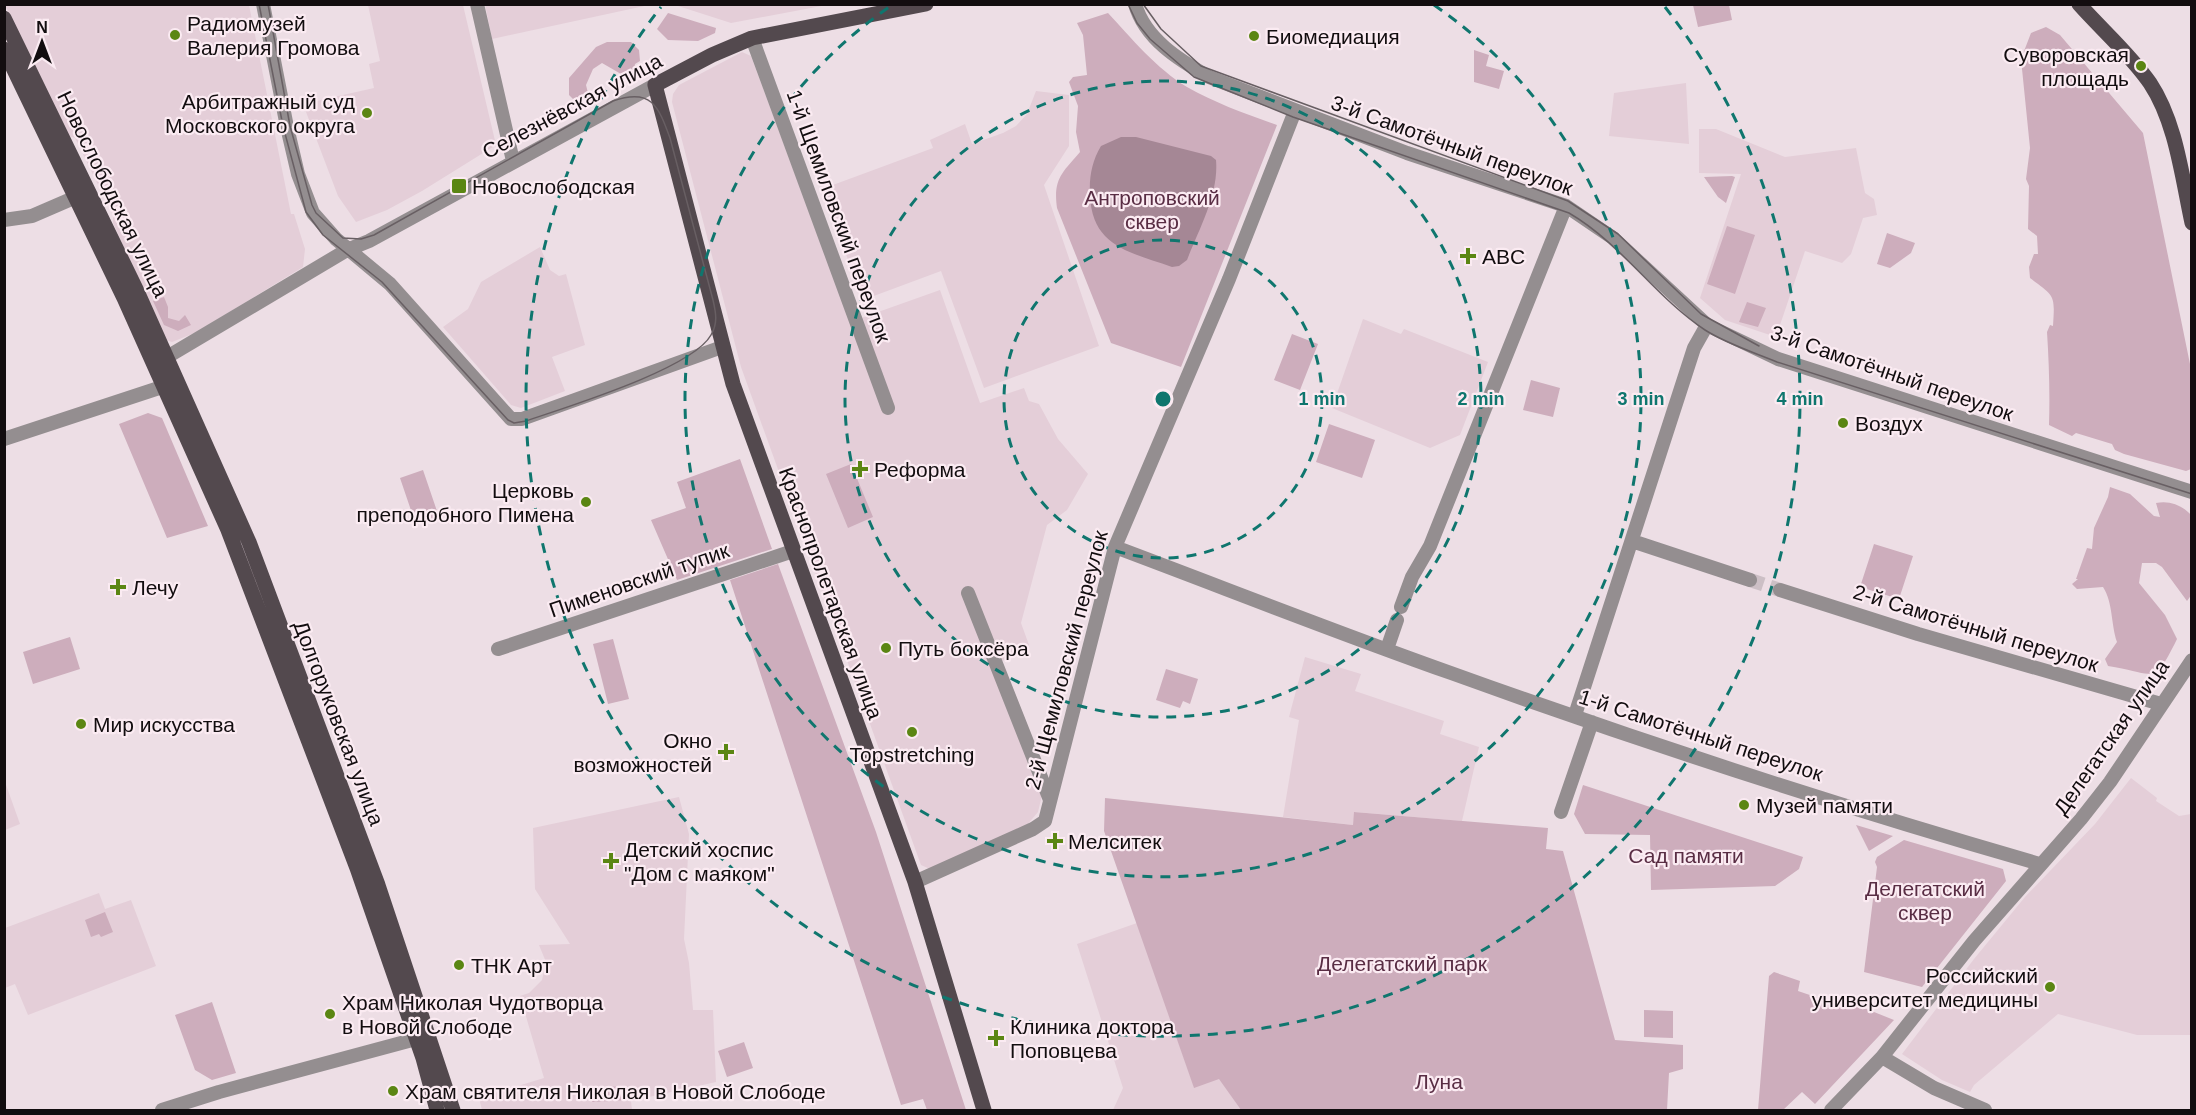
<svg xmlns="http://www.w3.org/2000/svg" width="2196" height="1115" font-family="Helvetica,sans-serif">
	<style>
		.built { fill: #e4ced8 }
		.green { fill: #cdadbc }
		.water { fill: #a58795 }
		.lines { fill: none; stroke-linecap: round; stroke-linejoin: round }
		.minor-tunnel { stroke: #ccbfc5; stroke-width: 14; stroke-dasharray: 14 7; stroke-linecap: butt }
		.minor { stroke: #948e90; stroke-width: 14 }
		.major { stroke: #53494e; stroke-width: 15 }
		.tram { stroke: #685f63; stroke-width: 1.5 }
		.ring { fill: none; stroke: #0f766e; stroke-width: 3; stroke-dasharray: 10 8 }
		.poi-dot { fill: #5b8613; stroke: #fbebf2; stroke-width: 2 }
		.labels { text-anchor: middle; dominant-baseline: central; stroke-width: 4.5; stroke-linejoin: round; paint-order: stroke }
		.poi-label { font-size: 21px; fill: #120d0f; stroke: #fbebf2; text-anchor: start }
		.street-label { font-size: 21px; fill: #120d0f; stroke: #fbebf2 }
		.park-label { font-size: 21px; fill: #592d44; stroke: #fbebf2 }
		.centre { fill: #0f766e; stroke: #fbebf2; stroke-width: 3 }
		.ring-label { font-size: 18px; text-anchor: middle; font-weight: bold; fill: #0f766e; stroke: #fbebf2; stroke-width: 4.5; stroke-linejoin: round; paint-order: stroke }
	</style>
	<rect width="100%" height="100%" fill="#eddee5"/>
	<path class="built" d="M485,4h164v1l-157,34z
		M832,4l-101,19 -56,-18z
		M5,5h244l42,209h3l11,35 -2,18 -106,65 -25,10 -6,-2 -53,-117v-8l-38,-77 -6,-2z
		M368,5h95l33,140 -74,46 -35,19 -31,12 -18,-26 -35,-92 71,-16 -5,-24 11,-3z
		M742,52l9,4 99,266 90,-32 40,113 44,-15 5,13 10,3 19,35 30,35 -21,36 -20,15 -26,98 8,22 -3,6 -24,10 45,113 -9,38 -11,13 -97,44 -9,-4 -180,-498 -69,-265 1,-8 6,-9z
		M1686,83l3,61 -80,-8 5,-43z
		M1036,91l33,4v51l-25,39 55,161 -115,42 -43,-117 -78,29 -41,-111 111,-41 -3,-8 35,-16 7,20 31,-11 13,-7 11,-12z
		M1699,129h17l69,28 71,-9 9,45 9,6 3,16 -14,3 -12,36 -9,9 -37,-12 -29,86 -51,-17 -25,-22 41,-124 -42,-1z
		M540,247l10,23 9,6 7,-2 19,71 -33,12 13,34 -44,17 -10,-3 -68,-78 25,-18 13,-27z
		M1363,319l38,15 3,-5 84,33 -28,73 -30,13 -98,-40z
		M1305,657l56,17 -6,17 89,30 -4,13 39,13 -17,74 -107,-9 -2,13 -70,-8 16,-97 -10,-3z
		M2131,778l26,20 -1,3 23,15 12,-2v221h-54l-79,-21 -84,71 -4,7 -28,-12 -40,-26 72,-95 51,-62 70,-73z
		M5,782l15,42 -15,6h-1z
		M679,797l10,37 -5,105 5,24 4,47h20l3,72 -85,19 1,9h-150l-3,-12 65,-20 -24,-82 9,-3 13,-13 4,-18 -7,-17 31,-1 -35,-55 -2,-61z
		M99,893l6,16 26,-9 25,66 -128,49 -13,-31 -10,4v-60z
		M1137,923l57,164 25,-9 22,32h-128l10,-22 -46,-144z"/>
	<path class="green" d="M1693,5h36l3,15 -34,7z
		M668,13l48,15 -1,5 -17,8 -30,-1 -11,-11z
		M1108,13c23,25 49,56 79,74 28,16 59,27 90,38l-96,242 -70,-24 -54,-135c-4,-29 5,-35 23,-56l-4,-20 2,-26 -9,-24 4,-5 14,-2 -4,-40 -6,-12z
		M2046,27l14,8 83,98 48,236v100l-5,2 -62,-17 -9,-4 -3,-6 -36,-11 -4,3 -23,-11c1,-31 0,-62 -2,-93l3,-7 3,1c2,-32 2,-29 -23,-48l-1,-11 5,-13h4l-1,-18 -9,-7 1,-43 -3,-7 4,-31 -9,-89 10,-26z
		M607,42h24l8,8 1,11 -5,3 -2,10h-12l-19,-11 -9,6 -7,16 3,12 -4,3 -12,-1 -4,-4v-17l27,-31z
		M1474,50l15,5 -3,11 18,5 -5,18 -25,-7z
		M1732,176l3,1 -9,26 -8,-6 -14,-20z
		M1727,226l28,9 -20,59 -28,-10z
		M1887,233l28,10 -4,10 -21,15 -13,-4z
		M164,297l4,10v11l11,3 6,-6 6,10 -13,6 -14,-6 -11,-24z
		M1747,302l19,6 -8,19 -19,-5z
		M1292,334l26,10 -18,46 -26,-10z
		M1531,380l29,8 -7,29 -30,-7z
		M148,413l14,5 46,108 -41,12 -48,-114z
		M1329,424l46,16 -13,38 -46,-16z
		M740,459l32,90 -95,31 -26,-60 35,-12 -9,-26z
		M851,464l22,53 -25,11 -22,-54z
		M423,470l16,47 -23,8 -16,-47z
		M2110,487l20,7 24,22 6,1 -4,-14c13,-3 26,2 35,12l1,79 -5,7 -25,-34 -6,-4h-14l-3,20 26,32 12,24c-24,49 -22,34 -69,27l-3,-7 12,-17c-6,-17 -4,-40 -14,-55l-26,2 -5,-5 6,-5h-2l11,-31 5,1 2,-21 14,-31z
		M1874,544l39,12 -14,43 -39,-12z
		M778,564l98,268 90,278h-39l-4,-11 -22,6 -171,-525z
		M70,637l10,32 -47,15 -10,-32z
		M613,639l16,60 -21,5 -15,-60z
		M1166,669l32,10 -8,25 -7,-3 -3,7 -24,-8z
		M1583,785l220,72 -4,12 -24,17 -124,4 -1,-55 -65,-1 -11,-20z
		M1105,798l248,27 1,-13 194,16 -2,21 17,2 52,189 68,5v24l-14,4 -2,37h-426l-22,-31 -25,9 -90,-257z
		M1856,825l37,11 -24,15z
		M1904,840l99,29 3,12 -84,106 -58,-15 13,-105 -2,-5 2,-5z
		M105,912l8,20 -12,5 -2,-3 -8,3 -6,-17z
		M1774,972l26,9 -2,10 53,18 3,-5 40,16 -79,84 -13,-12 -19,18h-25l11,-134z
		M212,1002l24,71 -24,7 -17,-10 -20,-55z
		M1644,1010l29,1v27l-29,-1z
		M744,1042l9,26 -26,9 -9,-26z
		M626,1086l1,14 -35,2 -1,-14z"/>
	<path class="water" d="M1121,137h15l75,19 5,4c3,34 -17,69 -29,100l-8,6 -7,1c-42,-15 -80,-20 -82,-72 -1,-18 2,-34 11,-49z"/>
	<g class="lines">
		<path class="minor-tunnel" d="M1750,580l30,10"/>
		<path class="minor" d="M263,4l24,123 11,47 15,39 23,26 54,45 121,135h11l200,-72
			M477,4l36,157
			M1135,4c10,35 44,56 74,73l198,76 159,53 47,32 94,87 71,34 414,133
			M752,38l136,370
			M4,220l28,-4 44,-19
			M167,357l180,-107 22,-9 286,-156
			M4,439l161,-53
			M1632,541l118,39
			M1115,547c112,42 223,86 336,126 194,70 391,134 589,191
			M1780,590l138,44 243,70
			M968,593l82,207
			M1401,607l11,-30 18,-31 136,-340
			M498,649l295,-98
			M1387,649l10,-29
			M1575,715l119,-367 13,-23
			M1561,812l31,-90
			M915,882l118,-53 12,-8 70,-274 114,-268 66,-168
			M1882,1057l52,31 51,22
			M162,1110l57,-18 197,-53
			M1831,1110l51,-53 92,-116 107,-122 29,-37 82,-122"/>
		<path class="major" d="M926,4l-174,34 -40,17 -57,30 78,299 182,498 69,228
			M2079,4c23,26 51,50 71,79 26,39 32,94 42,140
			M4,18l133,273 112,251 129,343 75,225
			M4,49l120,249 104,232 129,338 66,190 14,52"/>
		<path class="tram" d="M259,4l24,122 23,86 17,23 59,47 126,138 6,3 12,-2c40,-14 166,-52 185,-86 7,-12 5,-22 2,-35l-43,-162c-12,-33 -19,-50 -57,-37l-239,134 -13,4 -18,-1 -27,-25 -4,-8 -22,-79 -22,-122
			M1128,4l9,19 13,16 44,38 99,40 276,96c53,31 86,84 136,117 22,14 48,22 72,32l415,132
			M1143,4l18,25 40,37 367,135 50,33 83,80 58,32"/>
	</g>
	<g class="ring">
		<circle cx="1163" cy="399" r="159"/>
		<circle cx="1163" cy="399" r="318"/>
		<path d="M1434 5A478 478 0 1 1 892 5"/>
		<path d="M1665 7A637 637 0 1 1 661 7"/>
	</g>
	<g class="poi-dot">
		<circle cx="175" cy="35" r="6"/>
		<circle cx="1254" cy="36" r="6"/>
		<circle cx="2141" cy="66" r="6"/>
		<circle cx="367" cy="113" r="6"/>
		<rect x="451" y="178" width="16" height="16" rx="3"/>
		<path d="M1465 247h6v6h6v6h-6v6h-6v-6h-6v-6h6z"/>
		<circle cx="1843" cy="423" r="6"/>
		<path d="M857 460h6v6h6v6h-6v6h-6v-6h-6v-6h6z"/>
		<circle cx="586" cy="502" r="6"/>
		<path d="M115 578h6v6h6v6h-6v6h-6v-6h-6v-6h6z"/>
		<circle cx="886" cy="648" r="6"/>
		<circle cx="81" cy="724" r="6"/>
		<circle cx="912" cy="732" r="6"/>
		<path d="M723 743h6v6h6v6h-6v6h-6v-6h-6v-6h6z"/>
		<circle cx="1744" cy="805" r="6"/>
		<path d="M1052 832h6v6h6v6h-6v6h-6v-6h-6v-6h6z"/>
		<path d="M608 852h6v6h6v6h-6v6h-6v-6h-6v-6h6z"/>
		<circle cx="459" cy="965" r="6"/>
		<circle cx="2050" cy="987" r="6"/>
		<circle cx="330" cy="1014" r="6"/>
		<path d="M993 1029h6v6h6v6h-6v6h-6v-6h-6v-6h6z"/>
		<circle cx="393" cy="1091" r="6"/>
	</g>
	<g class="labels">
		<g class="poi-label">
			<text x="187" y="23">Радиомузей<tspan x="187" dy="24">Валерия Громова</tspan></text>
			<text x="1266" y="36">Биомедиация</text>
			<text x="2129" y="54" text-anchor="end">Суворовская<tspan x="2129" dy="24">площадь</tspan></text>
			<text x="355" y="101" text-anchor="end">Арбитражный суд<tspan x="355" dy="24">Московского округа</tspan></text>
			<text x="472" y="186">Новослободская</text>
			<text x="1482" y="256">ABC</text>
			<text x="1855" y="423">Воздух</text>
			<text x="874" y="469">Реформа</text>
			<text x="574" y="490" text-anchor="end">Церковь<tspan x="574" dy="24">преподобного Пимена</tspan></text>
			<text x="132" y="587">Лечу</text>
			<text x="898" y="648">Путь боксёра</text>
			<text x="93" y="724">Мир искусства</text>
			<text x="712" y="740" text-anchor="end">Окно<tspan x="712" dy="24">возможностей</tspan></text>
			<text x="912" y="754" text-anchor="middle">Topstretching</text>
			<text x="1756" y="805">Музей памяти</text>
			<text x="1068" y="841">Мелситек</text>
			<text x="624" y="849">Детский хоспис<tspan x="624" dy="24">"Дом с маяком"</tspan></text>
			<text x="471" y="965">ТНК Арт</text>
			<text x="2038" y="975" text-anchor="end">Российский<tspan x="2038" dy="24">университет медицины</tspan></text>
			<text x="342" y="1002">Храм Николая Чудотворца<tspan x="342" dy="24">в Новой Слободе</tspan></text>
			<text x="1010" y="1026">Клиника доктора<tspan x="1010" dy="24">Поповцева</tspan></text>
			<text x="405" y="1091">Храм святителя Николая в Новой Слободе</text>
		</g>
		<g class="street-label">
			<text transform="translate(572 106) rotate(-28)">Селезнёвская улица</text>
			<text transform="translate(1452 145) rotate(20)">3-й Самотёчный переулок</text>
			<text transform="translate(113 194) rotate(64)">Новослободская улица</text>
			<text transform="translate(839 216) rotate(70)">1-й Щемиловский переулок</text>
			<text transform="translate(1892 373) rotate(19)">3-й Самотёчный переулок</text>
			<text transform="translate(639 580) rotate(-19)">Пименовский тупик</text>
			<text transform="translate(831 593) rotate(70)">Краснопролетарская улица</text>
			<text transform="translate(1976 628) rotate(17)">2-й Самотёчный переулок</text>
			<text transform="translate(1066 660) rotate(-75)">2-й Щемиловский переулок</text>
			<text transform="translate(339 723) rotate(69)">Долгоруковская улица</text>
			<text transform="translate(1701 735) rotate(18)">1-й Самотёчный переулок</text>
			<text transform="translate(2111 737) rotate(-55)">Делегатская улица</text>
		</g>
		<g class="park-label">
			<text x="1152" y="197">Антроповский<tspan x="1152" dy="24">сквер</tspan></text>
			<text x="1686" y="855">Сад памяти</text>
			<text x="1925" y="888">Делегатский<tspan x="1925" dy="24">сквер</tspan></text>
			<text x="1402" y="963">Делегатский парк</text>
			<text x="1439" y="1081">Луна</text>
		</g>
	</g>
	<circle cx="1163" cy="399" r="9" class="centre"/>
	<g class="ring-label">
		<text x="1322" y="405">1 min</text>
		<text x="1481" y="405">2 min</text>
		<text x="1641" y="405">3 min</text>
		<text x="1800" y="405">4 min</text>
	</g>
	<rect width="2196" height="1115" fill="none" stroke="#120d0f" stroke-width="12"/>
	<g transform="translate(42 42)" stroke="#fbebf2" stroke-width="4.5" paint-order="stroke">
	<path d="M0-4.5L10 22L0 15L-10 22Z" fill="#120d0f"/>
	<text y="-9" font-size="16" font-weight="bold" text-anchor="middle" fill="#120d0f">N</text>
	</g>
</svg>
